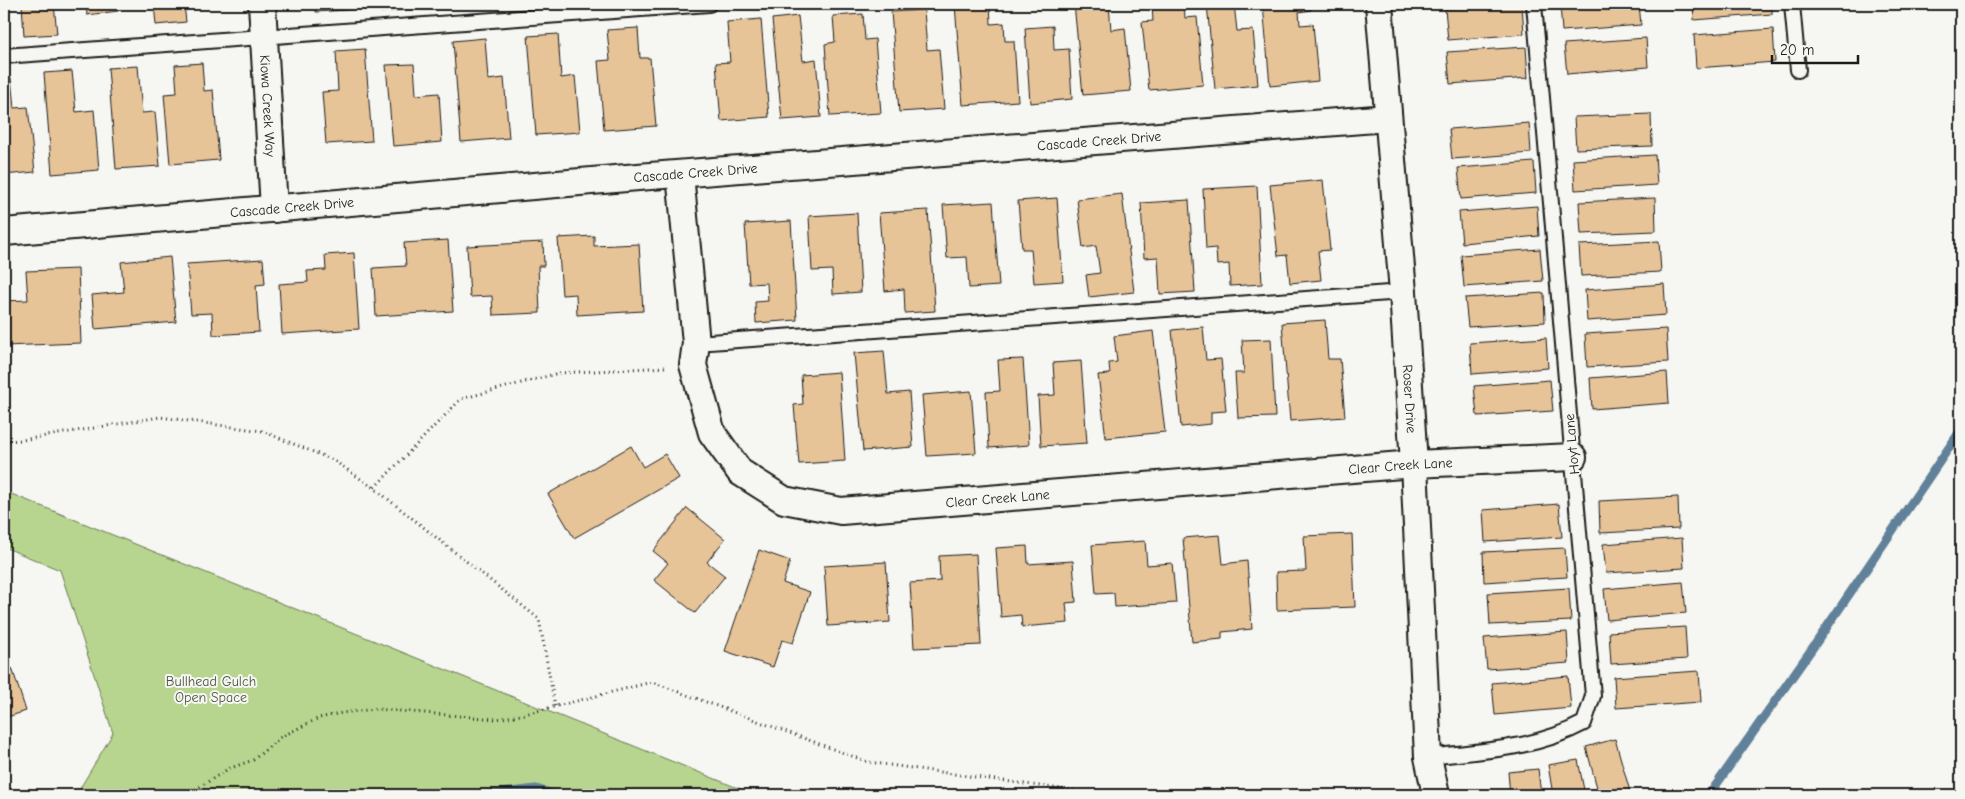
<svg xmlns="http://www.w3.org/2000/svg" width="1965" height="799" font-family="'Comic Neue',sans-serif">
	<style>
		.green { fill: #b7d58e; stroke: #6a7855 }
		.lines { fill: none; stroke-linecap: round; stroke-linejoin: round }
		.stream { stroke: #608199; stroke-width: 9 }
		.building { fill: #e7c498; stroke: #1c1c1c }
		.service-casing { stroke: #1c1c1c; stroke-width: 18 }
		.minor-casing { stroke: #1c1c1c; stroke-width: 30 }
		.path { stroke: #1c1c1c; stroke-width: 3; stroke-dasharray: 1 4; stroke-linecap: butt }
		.service { stroke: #f6f6f2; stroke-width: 14 }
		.minor { stroke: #f6f6f2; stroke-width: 26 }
		.labels { text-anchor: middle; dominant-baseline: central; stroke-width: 4; stroke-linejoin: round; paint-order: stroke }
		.street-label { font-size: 14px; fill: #1c1c1c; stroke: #f6f6f2 }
		.park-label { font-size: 14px; fill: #4a543e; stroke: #f6f6f2 }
	</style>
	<rect width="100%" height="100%" fill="#f6f6f2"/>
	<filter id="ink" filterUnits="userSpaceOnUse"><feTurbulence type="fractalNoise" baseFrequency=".02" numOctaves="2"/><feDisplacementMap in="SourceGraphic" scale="10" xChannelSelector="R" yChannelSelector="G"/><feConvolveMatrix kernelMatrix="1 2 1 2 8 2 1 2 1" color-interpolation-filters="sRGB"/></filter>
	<g filter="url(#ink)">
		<path class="green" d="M4,491l751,304h-679l37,-62 -53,-163 -56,-23z"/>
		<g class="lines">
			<path class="stream" d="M484,795l52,-6 21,6
				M1709,795l107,-152 145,-213"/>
		</g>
		<path class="building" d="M22,4h32l3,30 -33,2z
			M86,4h31l1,7 -31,4z
			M154,4h30l2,18 -30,3z
			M315,4h45v5l-44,3z
			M380,4h32l1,5 -32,3z
			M990,4l1,20 13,-1 1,18h9l4,60 -55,4 -8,-100z
			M1074,4h35l2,26 14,-2 6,63 -48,4z
			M1152,4h32l1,14 12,-1 6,68 -54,5 -7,-68 11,-1z
			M1207,4h27l3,27 16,-1 5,55 -43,4z
			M1263,4h48v6l-12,2 1,13 13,-1 5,57 -48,5z
			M1508,4h14l2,30 -76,6 -3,-31z
			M1560,4h79l2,21 -79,6z
			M1693,4h79v10l-78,6z
			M924,10l3,40 12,-1 5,60 -45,3 -8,-100z
			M863,14l2,26 10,-1 6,74 -51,3 -5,-72 10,-2 -2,-26z
			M798,16l5,45 13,-2 5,58 -39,3 -10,-101z
			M761,19l8,98 -48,4 -5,-58 14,-1 -3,-40z
			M1053,26l1,24 15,-1 3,50 -42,4 -5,-75z
			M638,28l2,30h10l6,68 -52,4 -6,-69 12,-1 -3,-30z
			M1773,29l2,33 -79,6 -2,-33z
			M558,34l3,44 14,-2 5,56 -44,3 -8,-99z
			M485,38l3,42 16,-2 5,60 -48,4 -8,-101z
			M1646,38l2,29 -81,7 -3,-30z
			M1526,47l2,31 -78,6 -3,-32z
			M365,49l7,92 -46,3 -4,-52 16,-1 -2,-40z
			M202,63l2,28 9,-1 6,70 -49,4 -6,-70 13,-1 -2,-28z
			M414,64l2,31 23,-2 3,49 -49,4 -7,-81z
			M138,66l4,47 13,-1 5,54 -44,3 -8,-101z
			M72,71l4,41 18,-2 5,60 -47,4 -8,-101z
			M4,78h7l3,30 14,-1 7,65 -31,3z
			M1651,114l1,32 -76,3 -2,-32z
			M1529,123l2,30 -79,6 -3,-30z
			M1655,155l2,30 -82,5 -2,-30z
			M1534,162l2,31 -75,6 -3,-31z
			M1323,180l7,70 -12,1 3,29 -31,3 -3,-28 -9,1 -8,-71z
			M1257,186l5,98 -32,2 -1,-22 -12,1 -1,-17 -10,1 -3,-60z
			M1122,194l12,98 -45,5 -3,-22 14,-2 -4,-27 -13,2 -6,-49z
			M1057,198l6,83 -29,2 -3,-34h-9l-4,-48z
			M1655,198l1,33 -75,3 -2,-32z
			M1189,200l6,92 -35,2 -2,-37 -14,1 -3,-55z
			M993,202l6,84 -30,2 -2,-31 -20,1 -4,-53z
			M1537,206l2,30 -77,7 -3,-31z
			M928,210l7,101 -30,2 -1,-24 -19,2 -6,-78z
			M857,213l4,79 -28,2 -1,-24 -20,1 -3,-55z
			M791,221l6,99 -41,3 -1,-21 13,-1 -1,-18 -18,1 -4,-60z
			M594,236v10l45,-2 4,67 -66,4 -1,-21 -14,1 -4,-57z
			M448,240l5,71 -77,5 -3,-48 33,-2 -2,-23z
			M1659,241l2,31 -80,4 -2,-31z
			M543,242l1,24h-6l2,47 -47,2 -1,-19 -22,1 -3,-51z
			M1540,249l3,32 -79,6 -3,-32z
			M354,253l5,76 -77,5 -3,-50 29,-2 -1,-11 19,-1 -1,-15z
			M170,257l6,65 -81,7 -3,-34 32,-3 -3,-30z
			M263,259l2,25 -9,1 3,47 -46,3 -1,-22 -21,1 -4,-50z
			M78,269l3,74 -77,3v-45l24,-1 -2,-29z
			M1664,284l2,31 -79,6 -2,-31z
			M1544,293l1,29 -77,5 -3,-29z
			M1325,320l3,39h12l5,58 -55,4 -8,-98z
			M1203,327l3,33 15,-1 5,52 -15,1v12l-30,3 -9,-97z
			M1666,329l2,33 -81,5 -2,-33z
			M1153,331l12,101 -59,6 -8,-63 12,-1 -1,-11 8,-1 -3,-26z
			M1546,338l2,30 -76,6 -2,-31z
			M1271,339l4,78 -37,1 -3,-45h9l-2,-33z
			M884,351l4,43 21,-2 4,55 -50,4 -9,-98z
			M1023,359l6,86 -40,3 -3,-56 14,-1 -2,-31z
			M1081,361l6,82 -46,3 -3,-50 17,-1 -2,-32z
			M839,372l6,89 -46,3 -5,-59 9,-1 -2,-29z
			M1667,372l2,31 -77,6 -2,-31z
			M1550,380l3,31 -76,5 -3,-30z
			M971,391l5,62 -49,3 -5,-61z
			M631,446l12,21 22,-13 14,24 -105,60 -26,-44z
			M1678,497l1,32 -79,4 -1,-32z
			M1559,504l3,33 -77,5 -2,-32z
			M687,508l38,31 -18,23 18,14 -30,37 -41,-33 14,-17 -15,-12z
			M1352,534l3,73 -78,3 -1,-38 30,-1 -2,-35z
			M1220,535l3,29 24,-3 5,68 -30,3v7l-30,3 -9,-104z
			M1682,538l2,30 -78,5 -3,-29z
			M1145,541l2,24 25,-2 4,40 -61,4 -1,-14 -18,1 -4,-49z
			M1027,546l1,18 45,-3 3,41 -10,1 2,20 -46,4 -1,-12 -20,2 -5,-69z
			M1565,548l2,29 -83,5 -1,-30z
			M759,550l31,11 -7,22 27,9 -17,51 -11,-3 -9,27 -48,-16z
			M976,554l5,91 -67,3 -4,-65 30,-2 -1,-25z
			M886,562l4,60 -62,4 -4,-60z
			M1683,582l3,31 -79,7 -3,-31z
			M1569,588l2,33 -81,4 -2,-32z
			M1685,627l2,32 -76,5 -2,-32z
			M1567,632l2,31 -82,6 -3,-31z
			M12,668l14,43 -22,7v-47z
			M1699,671l2,31 -85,6 -2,-31z
			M1568,676l3,32 -76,7 -3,-32z
			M1615,739l16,56h-32l-13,-48z
			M4,747l5,1 -5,32z
			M1578,760l7,35h-32l-5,-30z
			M1538,769l3,26h-31l-2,-23z"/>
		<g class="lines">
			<defs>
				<path id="service" d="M1792,4l6,66
					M4,56l705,-52
					M696,343l707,-51
					M1428,757c53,-6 108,-8 156,-34l9,-27 -59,-692"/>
				<g id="minor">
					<path id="s1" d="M262,4l12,205"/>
					<path id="s2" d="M1379,4l24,288 11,172 14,293 8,38"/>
					<path id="s3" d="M680,174l16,169 -3,22 19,68 28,39 44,28 57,11 573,-47 159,-7"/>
					<path id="s4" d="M4,232l634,-55 750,-59"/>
				</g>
			</defs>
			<use href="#service" class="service-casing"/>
			<use href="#minor" class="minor-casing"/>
			<path class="path" d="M4,441l18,-1 138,-23 102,14 71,29 41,28
				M555,706l-16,-87 -165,-131 87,-89 98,-26 107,-6
				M187,795l41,-26 25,-9 28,-23 38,-19 23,-5 34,-4 120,10 25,-4 131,-33 216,80 236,33"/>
			<use href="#service" class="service"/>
			<use href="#minor" class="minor"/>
		</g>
	</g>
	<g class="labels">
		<g class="street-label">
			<text stroke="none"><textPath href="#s1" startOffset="102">Kiowa Creek Way</textPath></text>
			<text stroke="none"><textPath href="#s4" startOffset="1099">Cascade Creek Drive</textPath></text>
			<text stroke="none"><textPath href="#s4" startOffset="694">Cascade Creek Drive</textPath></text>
			<text stroke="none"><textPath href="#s4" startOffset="289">Cascade Creek Drive</textPath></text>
			<text stroke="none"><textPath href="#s2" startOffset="396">Roser Drive</textPath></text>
			<text transform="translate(1572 444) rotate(-95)">Hoyt Lane</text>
			<text stroke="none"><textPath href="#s3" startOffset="982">Clear Creek Lane</textPath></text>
			<text stroke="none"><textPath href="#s3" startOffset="578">Clear Creek Lane</textPath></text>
		</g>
		<g class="park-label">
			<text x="211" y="681">Bullhead Gulch<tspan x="211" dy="16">Open Space</tspan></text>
		</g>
	</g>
	<rect width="1965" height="799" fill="none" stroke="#f6f6f2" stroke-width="20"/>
	<rect x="10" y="10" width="1945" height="779" fill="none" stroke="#1c1c1c" stroke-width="2" filter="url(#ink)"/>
	<path d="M1772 55v8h86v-8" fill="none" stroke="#1c1c1c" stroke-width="2.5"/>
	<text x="1780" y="55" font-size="15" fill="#1c1c1c" stroke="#f6f6f2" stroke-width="4" paint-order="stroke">20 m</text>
</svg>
